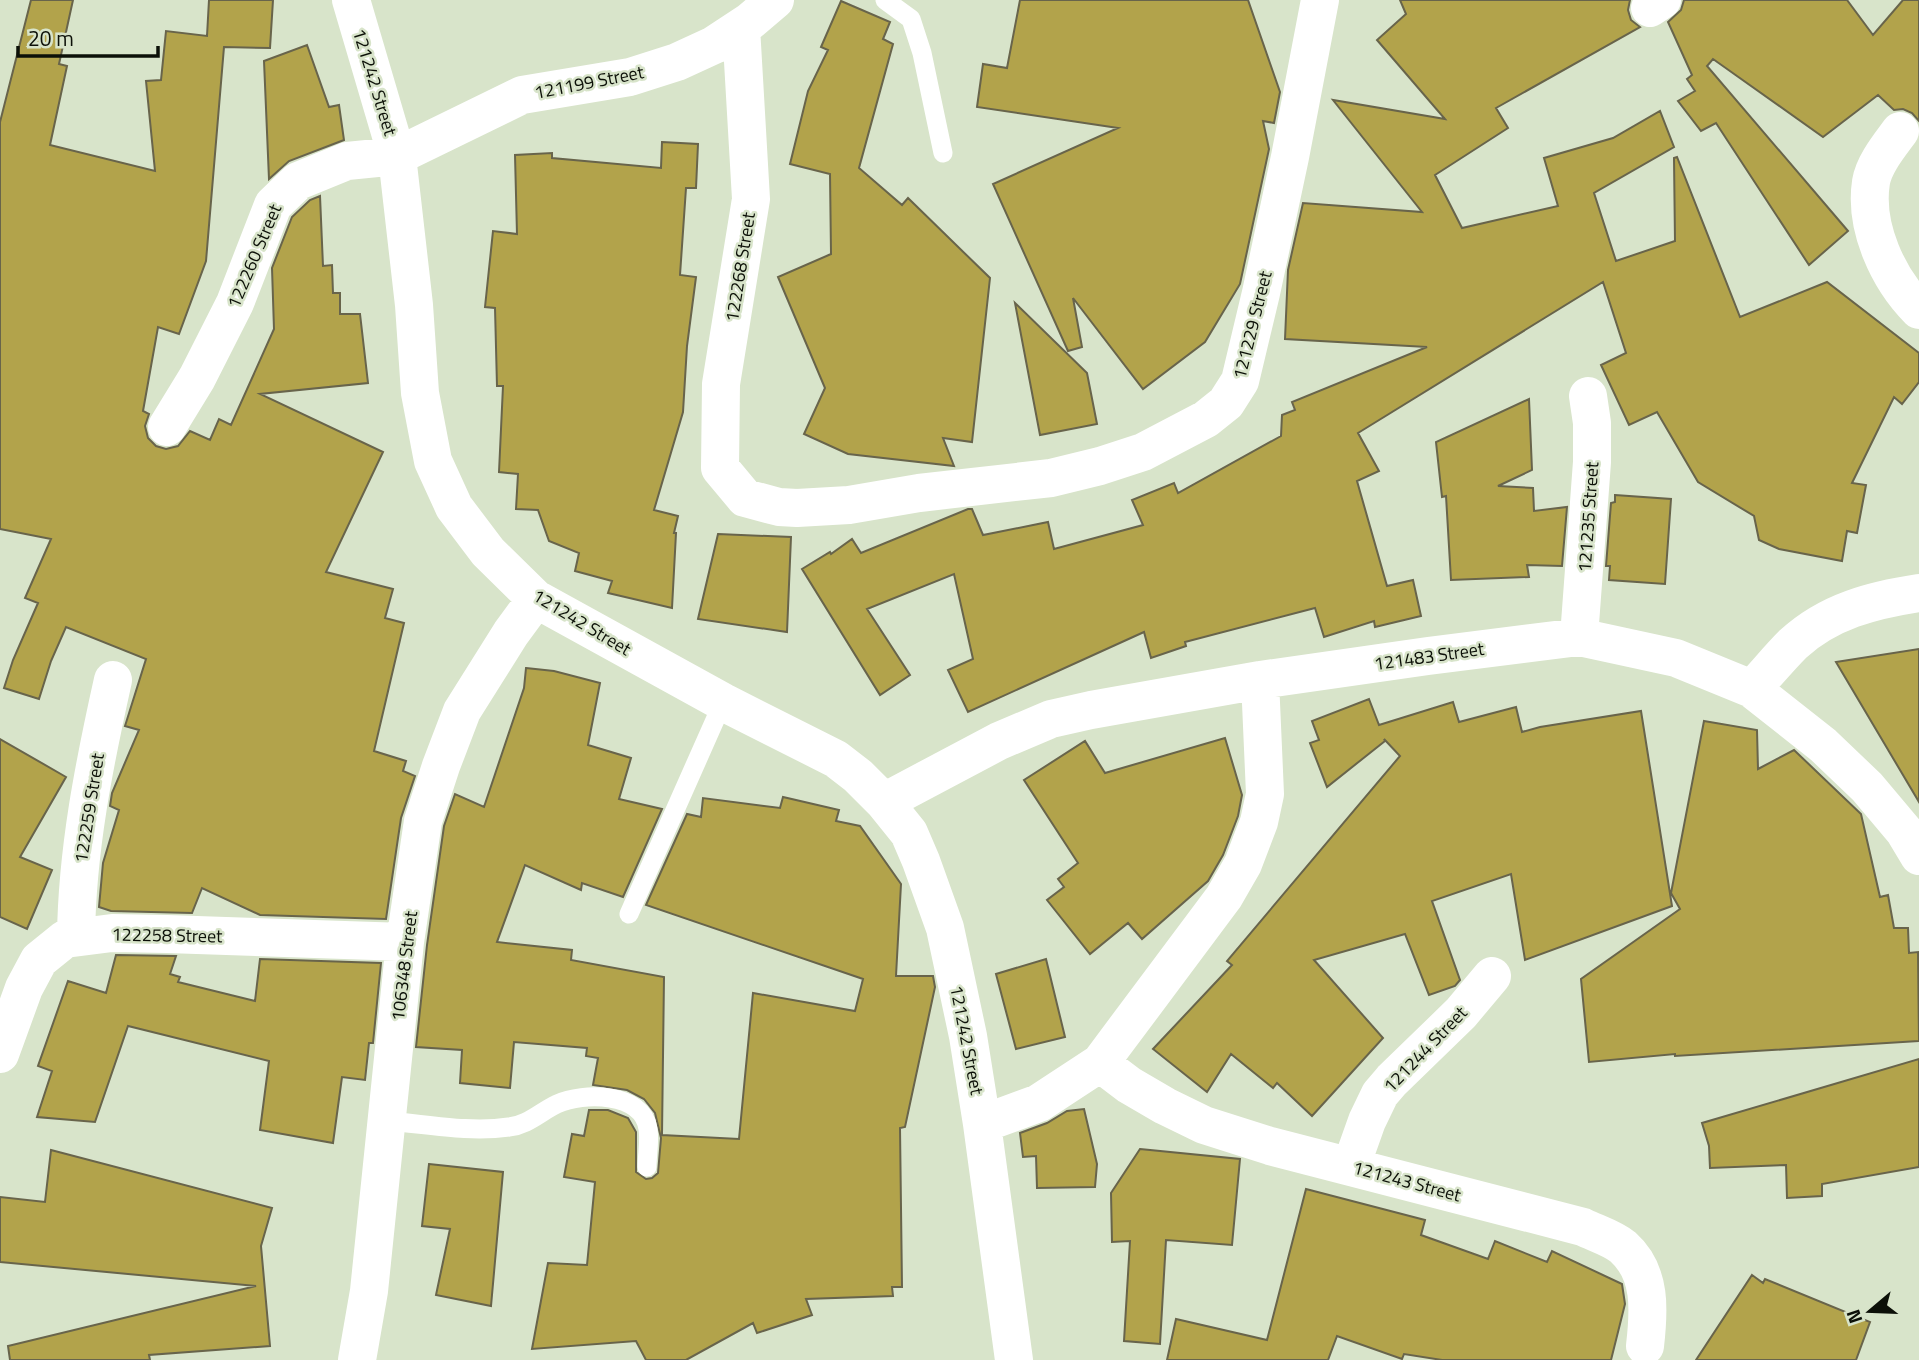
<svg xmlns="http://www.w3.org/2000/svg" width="1919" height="1360" font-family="'Titillium Web',sans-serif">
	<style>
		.building { fill: #b2a34b; stroke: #68644b; stroke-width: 2 }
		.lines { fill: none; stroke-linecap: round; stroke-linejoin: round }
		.service { stroke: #fff; stroke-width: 19 }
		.minor { stroke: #fff; stroke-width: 38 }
		.labels { text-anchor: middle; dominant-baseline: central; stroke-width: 5; stroke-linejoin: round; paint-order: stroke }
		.street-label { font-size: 18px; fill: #0c1008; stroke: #d8e4ca }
	</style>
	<rect width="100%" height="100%" fill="#d8e4ca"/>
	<path class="building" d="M31,0h42l-14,64 8,2 -17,79 105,26 -9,-90 15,-1 5,-49 41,5 2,-36h64l-3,48 -46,-1 -18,214 -27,73 -21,-7 -15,84 6,3 -4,12 3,12 8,8 10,3 12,-3 12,-15 20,9 9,-21 12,6 43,-96 -2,-61 20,-51 18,-17 10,-4 3,70 9,-1 1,28h7v21h20l8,69 -108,11 123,58 -57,120 67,17 -8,29 19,5 -30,128 32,10 -3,10 12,5 -14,42 -15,101 -126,-4 -58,-27 -10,25 -81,-2 -12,-4 4,-44 16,-53 -9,-4 2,-13 27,-63 -14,-4 21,-67 -80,-32 -15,34 -12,38 -35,-11 9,-28 25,-57 -13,-5 26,-59 -51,-10v-407z
		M1020,0h228l32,92 -6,31 -11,-2 6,28 -29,135 -35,58 -62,47 -70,-91 9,49 -14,4 -75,-167 125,-56 -141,-21 6,-43 24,4z
		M1400,0h230l-2,10 3,10 9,7 -144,81 12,20 -73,47 27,53 96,-22 -14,-48 69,-20 47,-27 14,36 -80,46 22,68 59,-20 -1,-83 3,-1 63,160 87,-35 92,71v29l-17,22 -8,-7 -42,86 14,2 -9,48 -10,-2 -5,30 -63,-12 -20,-9 -5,-24 -56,-34 -41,-70 -28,13 -28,-60 25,-12 -23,-71 -245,151 21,38 -22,10 30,105 26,-6 8,36 -46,11 -1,-6 -50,16 -9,-29 -130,34 1,4 -35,12 -7,-26 -176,80 -20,-42 25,-11 -19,-85 -87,35 43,66 -30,20 -78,-126 28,-17 1,2 21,-15 9,14 107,-44h4l11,26 65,-13 6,27 89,-24 -11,-25 42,-17 4,10 103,-57 1,-21 13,-5 -3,-8 135,-55 -142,-8 3,-69 15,-67 119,9 -89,-112 112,19 -68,-79 29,-26z
		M1684,0h163l26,35 30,-35h16v121l-7,-8 -9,-4 -9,1 -16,-15 -55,42 -110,-78 -6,7 141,165 -39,34 -93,-142 -15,8 -23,-30 17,-10 -8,-12 5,-4 -24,-53 13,-12z
		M841,1l49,21 -7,17 10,5 -34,124 43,37 6,-7 82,80 -18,164 -29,-4 11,28 -106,-12 -44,-20 21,-46 -47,-111 53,-23 -1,-80 -40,-10 18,-73 20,-41 -7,-3z
		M307,45l22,62 10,-2 5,35 -55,21 -20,18 -5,-118z
		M662,142l36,2 -2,44h-10l-6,87 16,2 -9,69 -4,66 -29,98 24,6 -4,17h2l-4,75 -64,-15 4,-12 -37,-10 4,-18 -30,-12 -11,-31 -22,-1 2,-35 -19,-2 4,-86h-6l-2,-78 -10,-1 8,-76 24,3 -2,-79 37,-2v5l109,10z
		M1015,303l72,70 10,51 -57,11z
		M1529,399l3,71 -34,16 35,2 1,23 33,-4 -5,59 -35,-1 2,12 -78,3 -5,-84 -4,1 -6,-55z
		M1615,495l56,4 -6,85 -56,-4 1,-14h-4l5,-63 4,-1z
		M718,534l73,3 -4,95 -89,-13z
		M1919,649v153l-83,-140z
		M526,668l28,3 46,12 -12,62 43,13 -12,41 43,10 -39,88 -41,-14 -1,7 -56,-25 -28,77 75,8 -1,10 93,17 -2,158 77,4 14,-146 102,18 8,-32 -217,-74 41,-91 14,3 2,-19 77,10 3,-11 56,13 -3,11 24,5 41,58 -5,92h37l2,11 -30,140 -5,1 2,159h-10l1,9 -87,3 6,16 -55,18 -4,-10 -67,37h-40l-10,-19 -104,8 16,-86 39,2 8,-83 -31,-5 8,-43 12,2 5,-26h19l20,8 8,14v40l10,7 6,-1 6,-5 3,-35 -6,-25 -11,-14 -17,-9 -34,-5 5,-27 -12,-2 1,-8 -73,-6 -4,46 -50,-5 2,-33 -46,-3 11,-102 17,-119 11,-32 29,13 40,-119z
		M1369,699l10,26 74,-23 6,20 57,-15 6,25 18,-5 101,-16 31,195 -147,54 -14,-86 -79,27 28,79 -5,6 -26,9 -24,-61 -91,26 69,78 -71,78 -35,-33 -4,5 -42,-34 -24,38 -54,-43 79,-84 -5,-4 173,-205 -16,-17 1,2 -58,46 -17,-44 9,-3 -7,-19z
		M1704,721l53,9 1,39 36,-19 67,64 19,83 8,-2 6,33h14l1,25 9,-1 1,89 -244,15v-2l-86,8 -8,-83 99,-70 -9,-16z
		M1225,738l17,57 -4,21 -15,39 -15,26 -66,58 -14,-16 -38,31 -43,-54 17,-13 -6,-8 20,-16 -54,-83 61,-39 20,32z
		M0,739l66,38 -46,80 32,13 -25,59 -27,-12z
		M116,955l60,1 -6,18 10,3 -2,5 77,19 5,-42 121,4 -8,80h-4l-4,37 -23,-3 -9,66 -73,-13 9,-69 -141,-35 -33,96 -58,-5 15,-46 -14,-5 30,-85 38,12z
		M1046,959l19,78 -49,12 -20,-75z
		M1919,1059v108l-97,17v12l-35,2 -1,-33 -76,3 -1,-22 -7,-23z
		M1084,1109l13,55 -2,23 -58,1 -1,-32 -13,1 -3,-24 27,-10 20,-12z
		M1140,1149l100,10 -8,86 -66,-5 -6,104 -36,-3 6,-100 -18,1 -1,-49z
		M51,1150l221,58 -11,38 9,100 -121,9 1,5h-140l-2,-14 248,-60 -256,-24v-65l45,5z
		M429,1164l74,8 -12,134 -55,-11 14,-66 -28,-3z
		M1306,1189l119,31 -4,15 67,24 7,-18 52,21 5,-11 70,33 3,20 -14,56h-169l-38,-6 -2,5 -65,-23 -9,24h-161l9,-41 91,21z
		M1752,1275l11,8 2,-4 105,43 -14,38h-160z"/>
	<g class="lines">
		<path class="service" d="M885,0l26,19 11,34 21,100
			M629,914l94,-212
			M387,1121c39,3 82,12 122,6 19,-2 31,-15 48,-23 26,-12 86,-12 91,25 2,12 -1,26 -1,38"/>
		<path class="minor" d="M351,0l46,156 17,149 6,88 13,68 21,46 34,45 48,47 187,103 113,57 22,17 26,26 25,31 12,28 24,67 23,108 14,88 32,236
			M1650,8l12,-8
			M741,27l10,172 -30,185 -1,84 25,30 34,9 18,1 52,-3 70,-12 132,-15 49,-12 43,-14 63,-33 20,-16 14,-22 21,-88 29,-136 30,-157
			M1900,131c-11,15 -26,33 -29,51 -7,45 17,97 48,128
			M167,427l30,-49 38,-75 38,-98 25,-24 49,-20 50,-5 125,-61 108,-18 47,-15 37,-17 35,-23 26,-22
			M1579,637l13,-175v-39l-4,-27
			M1752,689c14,-15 27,-31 41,-45 36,-33 80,-44 126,-51
			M884,802l115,-61 52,-22 40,-9 169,-30 168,-24 151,-19 97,21 76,31 71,56 44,42 37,44 15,25
			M76,937c1,-87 18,-172 37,-257
			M0,1054l24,-66 15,-28 26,-21 47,-6 55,1 238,8
			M1100,1063l29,22 36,21 39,19 66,21 313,81c12,6 29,11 40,20 29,26 26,64 22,99
			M982,1124l57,-21 61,-40 124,-166 19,-33 16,-42 6,-28 -5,-114
			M1351,1166l16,-45 13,-27 12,-14 69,-67 31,-37
			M357,1360l12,-69 36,-349 18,-121 18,-55 21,-55 49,-78 25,-34"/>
	</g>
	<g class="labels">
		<g class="street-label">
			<text transform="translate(375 82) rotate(73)">121242 Street</text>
			<text transform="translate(589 82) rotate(-11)">121199 Street</text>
			<text transform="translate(254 256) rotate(-67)">122260 Street</text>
			<text transform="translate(740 267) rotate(-81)">122268 Street</text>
			<text transform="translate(1252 325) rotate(-76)">121229 Street</text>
			<text transform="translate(1588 517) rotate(-86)">121235 Street</text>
			<text transform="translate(582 622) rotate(31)">121242 Street</text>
			<text transform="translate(1429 656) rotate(-8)">121483 Street</text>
			<text transform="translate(89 808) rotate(-81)">122259 Street</text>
			<text transform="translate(167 935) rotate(1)">122258 Street</text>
			<text transform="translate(404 966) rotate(-83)">106348 Street</text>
			<text transform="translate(967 1040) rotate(79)">121242 Street</text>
			<text transform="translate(1425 1049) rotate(-46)">121244 Street</text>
			<text transform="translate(1407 1181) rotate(15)">121243 Street</text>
		</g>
	</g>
	<g transform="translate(1870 1311) rotate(251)" stroke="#d8e4ca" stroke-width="5" paint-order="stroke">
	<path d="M0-5L12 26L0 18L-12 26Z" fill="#0c1008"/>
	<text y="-10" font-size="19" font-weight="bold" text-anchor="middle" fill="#0c1008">N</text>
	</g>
	<path d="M18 46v10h140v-10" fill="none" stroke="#0c1008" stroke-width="3.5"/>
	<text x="28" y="46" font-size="21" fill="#0c1008" stroke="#d8e4ca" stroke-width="5" paint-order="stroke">20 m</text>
</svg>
